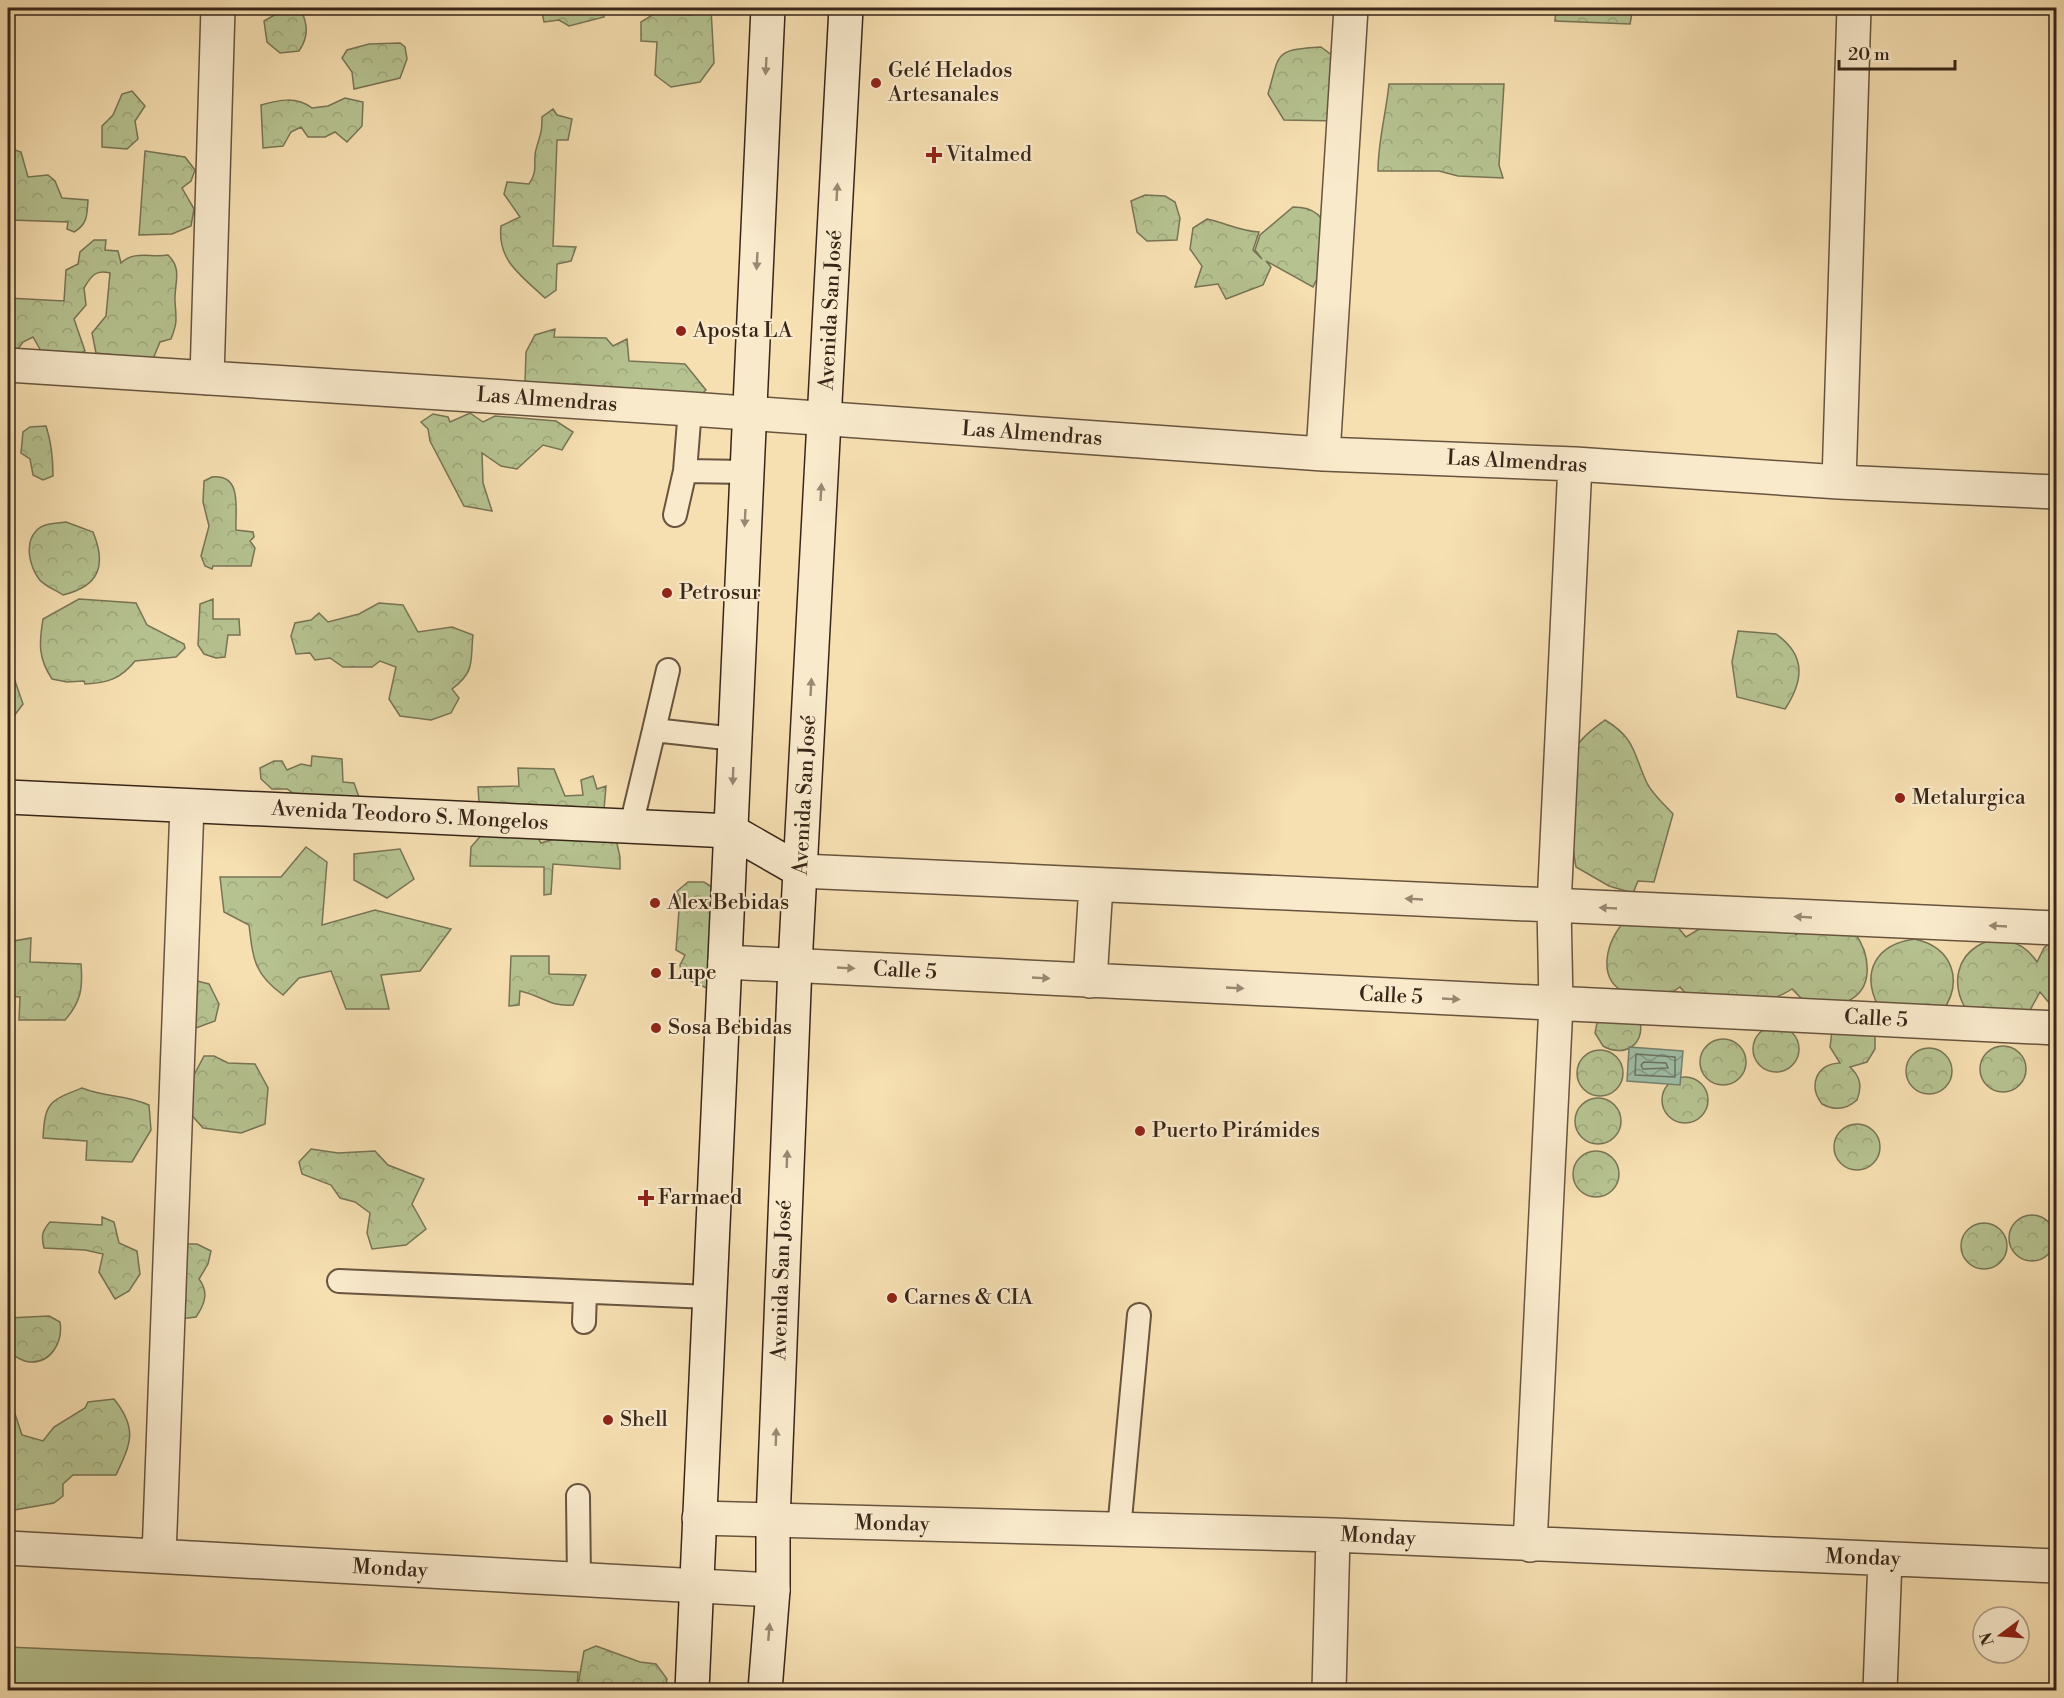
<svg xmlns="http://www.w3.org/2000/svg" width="2064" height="1698" font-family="'Libre Bodoni',serif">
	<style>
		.forest { fill: url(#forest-crowns); stroke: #787455; stroke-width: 1.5 }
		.park { fill: #b6c391; stroke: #787455; stroke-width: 1.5 }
		.water { fill: url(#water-waves); stroke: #76816e; stroke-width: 1.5 }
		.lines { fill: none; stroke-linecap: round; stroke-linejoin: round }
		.shore { stroke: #6c7260; stroke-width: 1.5 }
		.lane-casing { stroke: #68543f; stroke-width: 26 }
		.street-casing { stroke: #68543f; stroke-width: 36 }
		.secondary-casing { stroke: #392619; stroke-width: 36 }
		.lane { stroke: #f9eacc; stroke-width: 22 }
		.street { stroke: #f9eacc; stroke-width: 33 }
		.secondary { stroke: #f9eacc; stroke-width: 33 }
		.oneway { fill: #998872 }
		.poi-dot { fill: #8f2418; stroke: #f9eacc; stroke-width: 2 }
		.labels { text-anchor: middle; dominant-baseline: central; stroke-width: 4.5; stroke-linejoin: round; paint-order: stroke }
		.poi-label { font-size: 21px; fill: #392619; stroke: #f9eacc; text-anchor: start }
		.street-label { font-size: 21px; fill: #392619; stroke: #f9eacc }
	</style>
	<defs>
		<pattern id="forest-crowns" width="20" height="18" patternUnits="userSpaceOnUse" patternTransform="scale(1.5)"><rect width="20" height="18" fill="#b6c391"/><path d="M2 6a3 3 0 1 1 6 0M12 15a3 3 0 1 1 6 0" fill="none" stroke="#9da77c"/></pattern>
		<pattern id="water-waves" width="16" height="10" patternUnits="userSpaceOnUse" patternTransform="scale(1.5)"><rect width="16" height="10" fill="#9ebda6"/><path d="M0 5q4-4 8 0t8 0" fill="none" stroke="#829986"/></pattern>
	</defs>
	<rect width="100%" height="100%" fill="#f6dfb1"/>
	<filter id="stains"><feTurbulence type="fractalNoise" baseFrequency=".00333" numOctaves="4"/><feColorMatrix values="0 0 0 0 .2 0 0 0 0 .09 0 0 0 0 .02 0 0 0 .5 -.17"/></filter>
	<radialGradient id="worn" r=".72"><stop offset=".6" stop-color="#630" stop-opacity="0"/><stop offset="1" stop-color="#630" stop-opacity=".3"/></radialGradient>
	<path class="forest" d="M300,8c8,16 9,28 -1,43l-19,2 -13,-11 -3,-21 21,-12z
		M541,8h63v9l-35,9 -10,-6 -15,2z
		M693,8l18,1 3,54 -14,19 -29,5 -16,-12 2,-33 -16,-1v-19l13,-8 38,1z
		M1556,8h77l-3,16 -75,-3z
		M400,43l5,4 2,12 -7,19 -46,11 -2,-17 -10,-14 5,-8 22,-6z
		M1321,47l12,9 5,65 -54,-1 -16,-26c12,-41 5,-44 53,-47z
		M1389,84h115l-5,81 4,13 -45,-2 -19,-5h-61c0,-30 8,-57 11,-87z
		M132,91l13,15 -10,15 3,18 -11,10 -25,-2v-21l11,-11 9,-21z
		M345,98l18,4 -1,24 -15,16 -12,-10 -10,5h-17l-7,-10 -10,5 -8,14 -20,2 -2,-43c18,-5 35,-9 51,3l16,-2z
		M553,109l4,6 15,4 -4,21h-11l-4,106 23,1 -5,14 -14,3 -1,26 -11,8c-23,-22 -48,-37 -44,-72l19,-9 -16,-23 3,-12 22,2c11,-16 2,-23 8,-38 4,-13 5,-15 5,-29z
		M12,149l9,3 7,25 20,-2 7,6 7,17 26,2c-1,14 0,24 -14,32l-7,-3 1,-7 -57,-2 -3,-2v-68z
		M145,151l40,6 10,13 -4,11 -9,7 12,21 -3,17 -19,8 -33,1z
		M1145,195l20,1 10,6 5,16 -3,22 -30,1 -10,-9 -6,-31z
		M1293,207c48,0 35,51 20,80l-47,-26 5,6 -8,18 -37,14 -8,-15 -23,3 7,-21 -12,-17 3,-21 14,-9c19,4 33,12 52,13l-6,18 9,9 -7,-9 5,-15z
		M94,240h12l-1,10 13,1 3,12c13,-13 30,-5 47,-8 15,14 6,29 7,46 1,18 3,20 -4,38l-11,3 -7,17 -57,-6 -4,-20 14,-17 4,-43c-14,-4 -19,3 -26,15l2,17 -12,14 11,32 -17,9 -27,-9 -8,-14 -10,5 -5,7 -10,-3v-92l2,3 -2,41 56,3 2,-31 12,-6 2,-12z
		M555,329l-1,8 52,1 7,8 14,-7 2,22 56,3 21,26 -16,15 -165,-22 1,-31 9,-17z
		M470,413l13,9 12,-6 61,5 17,11 -11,18 -19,-5 -26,24 -16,-3 -19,-13 1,30 9,28 -28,-5 -34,-65 -2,-12 -7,-7 12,-8 15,3 2,5z
		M46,426c5,15 7,34 7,50l-10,4 -10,-5 -3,-16 -9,-6 2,-21 7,-5z
		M212,477c31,-3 23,32 24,53l17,2 1,5 -4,4 5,7 -4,18h-38l-1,3 -7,-3 -4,-10 8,-30 -6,-24 1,-21z
		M66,522l27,10c14,34 6,54 -30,63 -7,-5 -19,-9 -24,-16 -9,-12 -15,-35 -3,-48 6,-8 21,-8 30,-9z
		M79,599l57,4 11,22 37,19 1,4 -9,9 -41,4c-14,18 -28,22 -50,23l-1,-3 -17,1 -15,-3c-14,-21 -13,-36 -9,-60z
		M213,599v20h26l1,16h-12l-3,22 -9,1 -12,-4 -6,-9 2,-41z
		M379,603l24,2 15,27 34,-5 21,8c-3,26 3,36 -21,54l7,9 -8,15 -20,7 -31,-4 -11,-17 7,-32 -16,-6 -8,6h-29l-13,-9 -15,2 -5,-7 -14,1 -5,-18 4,-13 16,-3 8,-7 9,9 31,-8z
		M1738,631l38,3c30,21 28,46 9,75l-48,-12 -5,-35z
		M8,667l5,8 10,29 -15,20z
		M1605,720c30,18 28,32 41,61 5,12 18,23 27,33l-19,68 -16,-1 -5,12 -24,-7 -33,-19c-4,-21 -13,-92 -5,-110 6,-17 21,-27 34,-37z
		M312,756l30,3 1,23 11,1 5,14 -2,14 -61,-16 -9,-6h-15l-11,-10 -1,-11 14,-7h8l5,9 14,-6 10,2z
		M518,768l36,1 11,27 18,-1 -2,-15 12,-4 4,13 9,-3 -2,23 -15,8 -6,-10 -104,-5 -1,-15 41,-1z
		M491,824l43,7 7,12 29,-9 46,5 4,18v12l-67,-5 -2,30 -7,1v-28l-74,-1 1,-19z
		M306,847l21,15 -5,63 53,-15 76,19 -31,42 -39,4 8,34h-43l-15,-38 -32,7 -16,17c-29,-21 -30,-36 -34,-70l-25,-13 -4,-35h61z
		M400,849l14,30 -27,19 -33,-18v-26z
		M688,882h16l16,10 -2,101 -36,-16 -2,-12 5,-10 -9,-5 4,-53 -4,-5z
		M1625,921l51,4 10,12 20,-12 83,2 7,8 6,-6 52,3c16,21 22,57 -8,70 -10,5 -32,-1 -43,-2l-11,-11c-28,19 -66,13 -98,14l-14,-16 -13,9c-11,-1 -31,2 -41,-3 -31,-14 -19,-54 -1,-72z
		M2056,937v74l-16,-19 -11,20 -64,-4c-30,-55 39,-95 72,-46l7,-14z
		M31,938l-1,24 51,2c2,24 0,38 -16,56h-46l1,-23 -12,-1v-54z
		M1915,939c38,9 49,42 27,73l-63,-4c-19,-36 -3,-64 36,-69z
		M511,956h38v18l37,1 -13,30c-24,2 -30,-9 -53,-14l-1,14 -10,1z
		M197,981l12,3 10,20 -4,17 -19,7 -13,-5 2,-39z
		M1598,1018l42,3c5,24 -16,37 -37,25l-8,-13z
		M1753 1049a23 23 0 1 1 46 0a23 23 0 1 1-46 0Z
		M1832,1031l43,3v15l-8,13 -17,5c11,10 12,20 7,33 -11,10 -22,11 -35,4 -14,-18 -6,-40 18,-41l-10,-16z
		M1700 1062a23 23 0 1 1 46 0a23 23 0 1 1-46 0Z
		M1980 1069a23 23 0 1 1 46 0a23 23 0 1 1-46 0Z
		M1906 1071a23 23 0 1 1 46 0a23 23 0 1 1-46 0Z
		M1577 1073a23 23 0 1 1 46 0a23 23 0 1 1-46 0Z
		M204,1056h10l14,7 27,1 13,24 -3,36 -24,9 -38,-5 -23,-26z
		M1662 1100a23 23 0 1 1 46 0a23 23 0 1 1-46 0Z
		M82,1088c25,10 42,6 67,17l2,25 -19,32 -46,-2 1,-19 -44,-3c2,-36 6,-37 39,-50z
		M1575 1121a23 23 0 1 1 46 0a23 23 0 1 1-46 0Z
		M1834 1147a23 23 0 1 1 46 0a23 23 0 1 1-46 0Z
		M311,1149l27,4 37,-2 13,14 36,14 -12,25 14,25 -20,16 -34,4 -5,-16 3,-20 -15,-11 -15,-4 -9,-13 -29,-11 -3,-12z
		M1573 1174a23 23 0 1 1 46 0a23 23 0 1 1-46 0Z
		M2009 1238a23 23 0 1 1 46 0a23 23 0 1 1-46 0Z
		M102,1217l12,5 5,21 18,8 3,23 -11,17 -14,8 -16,-27 4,-18 -18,-4 -41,-2c-3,-12 -2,-17 6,-26l52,3z
		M1961 1246a23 23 0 1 1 46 0a23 23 0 1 1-46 0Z
		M180,1244h17l14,7 -3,13 -9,15c10,13 6,25 -3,38l-16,2z
		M49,1316l11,6c3,19 -8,41 -30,40 -8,0 -14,-7 -22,-8v-36z
		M114,1399c24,30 17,44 2,76h-43l-10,9v12l-9,7 -46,8v-104l5,1 9,27 21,6 11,-14 31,-19 3,-6z
		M596,1646l44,16 16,2 11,15 -2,11h-88l7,-39z"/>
	<path class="park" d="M8,1647l570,25 -1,18h-569z"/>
	<path class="water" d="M1629,1047l54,4 -3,34 -53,-4z"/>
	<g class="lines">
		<path class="shore" d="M1636,1054l39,3v20l-40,-2z
			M1644,1062l22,1 2,5 -25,1 -2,-4z"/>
		<defs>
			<path id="lane" d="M685,471l5,-62
				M675,515l10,-44 62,1
				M668,670l-14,60 81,9
				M631,826l23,-96
				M339,1281l370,16
				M584,1322l1,-30
				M578,1496l1,83
				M1119,1530l20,-215"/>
			<path id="street" d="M8,365l682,44 633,45 252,10 264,18 217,10
				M207,378l11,-370
				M1323,454l28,-446
				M1839,482l15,-474
				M801,871l1255,57
				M725,962l1331,66
				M1090,981l6,-96
				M699,1518l634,17 723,31
				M1530,1545l26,-541 -2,-98 21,-442
				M8,1548l765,42
				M159,1556l28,-750
				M1329,1690l4,-155
				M1880,1690l5,-131"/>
			<path id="secondary" d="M8,797l723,34 70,40
				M692,1690l76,-1682
				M765,1690l8,-100v-69l22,-556 51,-957"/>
		</defs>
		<use href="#lane" class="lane-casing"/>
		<use href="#street" class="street-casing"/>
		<use href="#secondary" class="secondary-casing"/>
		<use href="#lane" class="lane"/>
		<use href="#street" class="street"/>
		<use href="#secondary" class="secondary"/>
	</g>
	<defs><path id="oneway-solid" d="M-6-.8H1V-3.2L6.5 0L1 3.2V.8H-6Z" transform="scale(1.5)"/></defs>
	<g class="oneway">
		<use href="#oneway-solid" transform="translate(766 66) rotate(93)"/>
		<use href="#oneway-solid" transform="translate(837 192) rotate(-87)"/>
		<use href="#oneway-solid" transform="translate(757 261) rotate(93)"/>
		<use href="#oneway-solid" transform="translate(821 492) rotate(-87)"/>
		<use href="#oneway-solid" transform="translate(745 518) rotate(93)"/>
		<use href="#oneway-solid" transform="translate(811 687) rotate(-87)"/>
		<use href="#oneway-solid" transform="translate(733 776) rotate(92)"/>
		<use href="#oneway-solid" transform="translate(1414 899) rotate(-177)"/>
		<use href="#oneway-solid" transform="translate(1608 908) rotate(-177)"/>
		<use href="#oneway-solid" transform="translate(1803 917) rotate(-177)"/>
		<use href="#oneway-solid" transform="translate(1998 926) rotate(-177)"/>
		<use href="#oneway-solid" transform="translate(846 968) rotate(3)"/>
		<use href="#oneway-solid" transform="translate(1041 978) rotate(3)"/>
		<use href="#oneway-solid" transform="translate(1235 988) rotate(3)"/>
		<use href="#oneway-solid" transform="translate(1451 999) rotate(3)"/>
		<use href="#oneway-solid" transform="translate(787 1159) rotate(-88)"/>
		<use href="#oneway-solid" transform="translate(776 1437) rotate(-88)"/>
		<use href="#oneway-solid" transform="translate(769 1632) rotate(-85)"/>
	</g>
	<g class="poi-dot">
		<circle cx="876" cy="83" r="6"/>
		<path d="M931 146h6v6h6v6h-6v6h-6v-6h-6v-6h6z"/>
		<circle cx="681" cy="331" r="6"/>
		<circle cx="667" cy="593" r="6"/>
		<circle cx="1900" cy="798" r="6"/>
		<circle cx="655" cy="903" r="6"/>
		<circle cx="656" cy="973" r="6"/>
		<circle cx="656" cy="1028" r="6"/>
		<circle cx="1140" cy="1131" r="6"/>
		<path d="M643 1189h6v6h6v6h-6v6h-6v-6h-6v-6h6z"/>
		<circle cx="892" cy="1298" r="6"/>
		<circle cx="608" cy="1420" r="6"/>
	</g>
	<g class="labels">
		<g class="poi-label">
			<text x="888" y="71">Gelé Helados<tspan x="888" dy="24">Artesanales</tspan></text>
			<text x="946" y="155">Vitalmed</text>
			<text x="693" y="331">Aposta LA</text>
			<text x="679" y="593">Petrosur</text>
			<text x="1912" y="798">Metalurgica</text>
			<text x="667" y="903">Alex Bebidas</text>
			<text x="668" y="973">Lupe</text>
			<text x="668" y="1028">Sosa Bebidas</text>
			<text x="1152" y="1131">Puerto Pirámides</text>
			<text x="658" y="1198">Farmaed</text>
			<text x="904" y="1298">Carnes &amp; CIA</text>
			<text x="620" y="1420">Shell</text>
		</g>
		<g class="street-label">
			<text transform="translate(831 310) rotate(-87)">Avenida San José</text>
			<text transform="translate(547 400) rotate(4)">Las Almendras</text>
			<text transform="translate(1032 434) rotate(4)">Las Almendras</text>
			<text transform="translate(1517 462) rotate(3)">Las Almendras</text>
			<text transform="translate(805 795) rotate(-87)">Avenida San José</text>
			<text transform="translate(410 816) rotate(3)">Avenida Teodoro S. Mongelos</text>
			<text transform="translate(905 971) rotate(3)">Calle 5</text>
			<text transform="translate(1391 996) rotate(3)">Calle 5</text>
			<text transform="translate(1876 1019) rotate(3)">Calle 5</text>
			<text transform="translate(782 1280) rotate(-88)">Avenida San José</text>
			<text transform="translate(892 1524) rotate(1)">Monday</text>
			<text transform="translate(1378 1537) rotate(3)">Monday</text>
			<text transform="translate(1863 1558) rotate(2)">Monday</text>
			<text transform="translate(390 1569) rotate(3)">Monday</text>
		</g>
	</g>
	<rect width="2064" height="1698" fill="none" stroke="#f6dfb1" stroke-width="30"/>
	<rect x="9" y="9" width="2046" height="1680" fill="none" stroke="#392619" stroke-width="3"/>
	<rect x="15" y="15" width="2034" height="1668" fill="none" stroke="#392619" stroke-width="1.5"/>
	<g transform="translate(2001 1635) rotate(254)"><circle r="28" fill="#f9eacc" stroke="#ac9c84" stroke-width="1.5"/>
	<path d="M0-4.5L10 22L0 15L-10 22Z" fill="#8f2418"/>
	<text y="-9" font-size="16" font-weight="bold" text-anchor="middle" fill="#392619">N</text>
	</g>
	<path d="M1839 60v9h116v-9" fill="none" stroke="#392619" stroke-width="3"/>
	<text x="1848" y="60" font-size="18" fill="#392619" stroke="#f9eacc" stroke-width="4.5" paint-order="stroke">20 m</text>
	<rect width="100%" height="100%" filter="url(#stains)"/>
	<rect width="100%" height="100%" fill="url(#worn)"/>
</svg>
